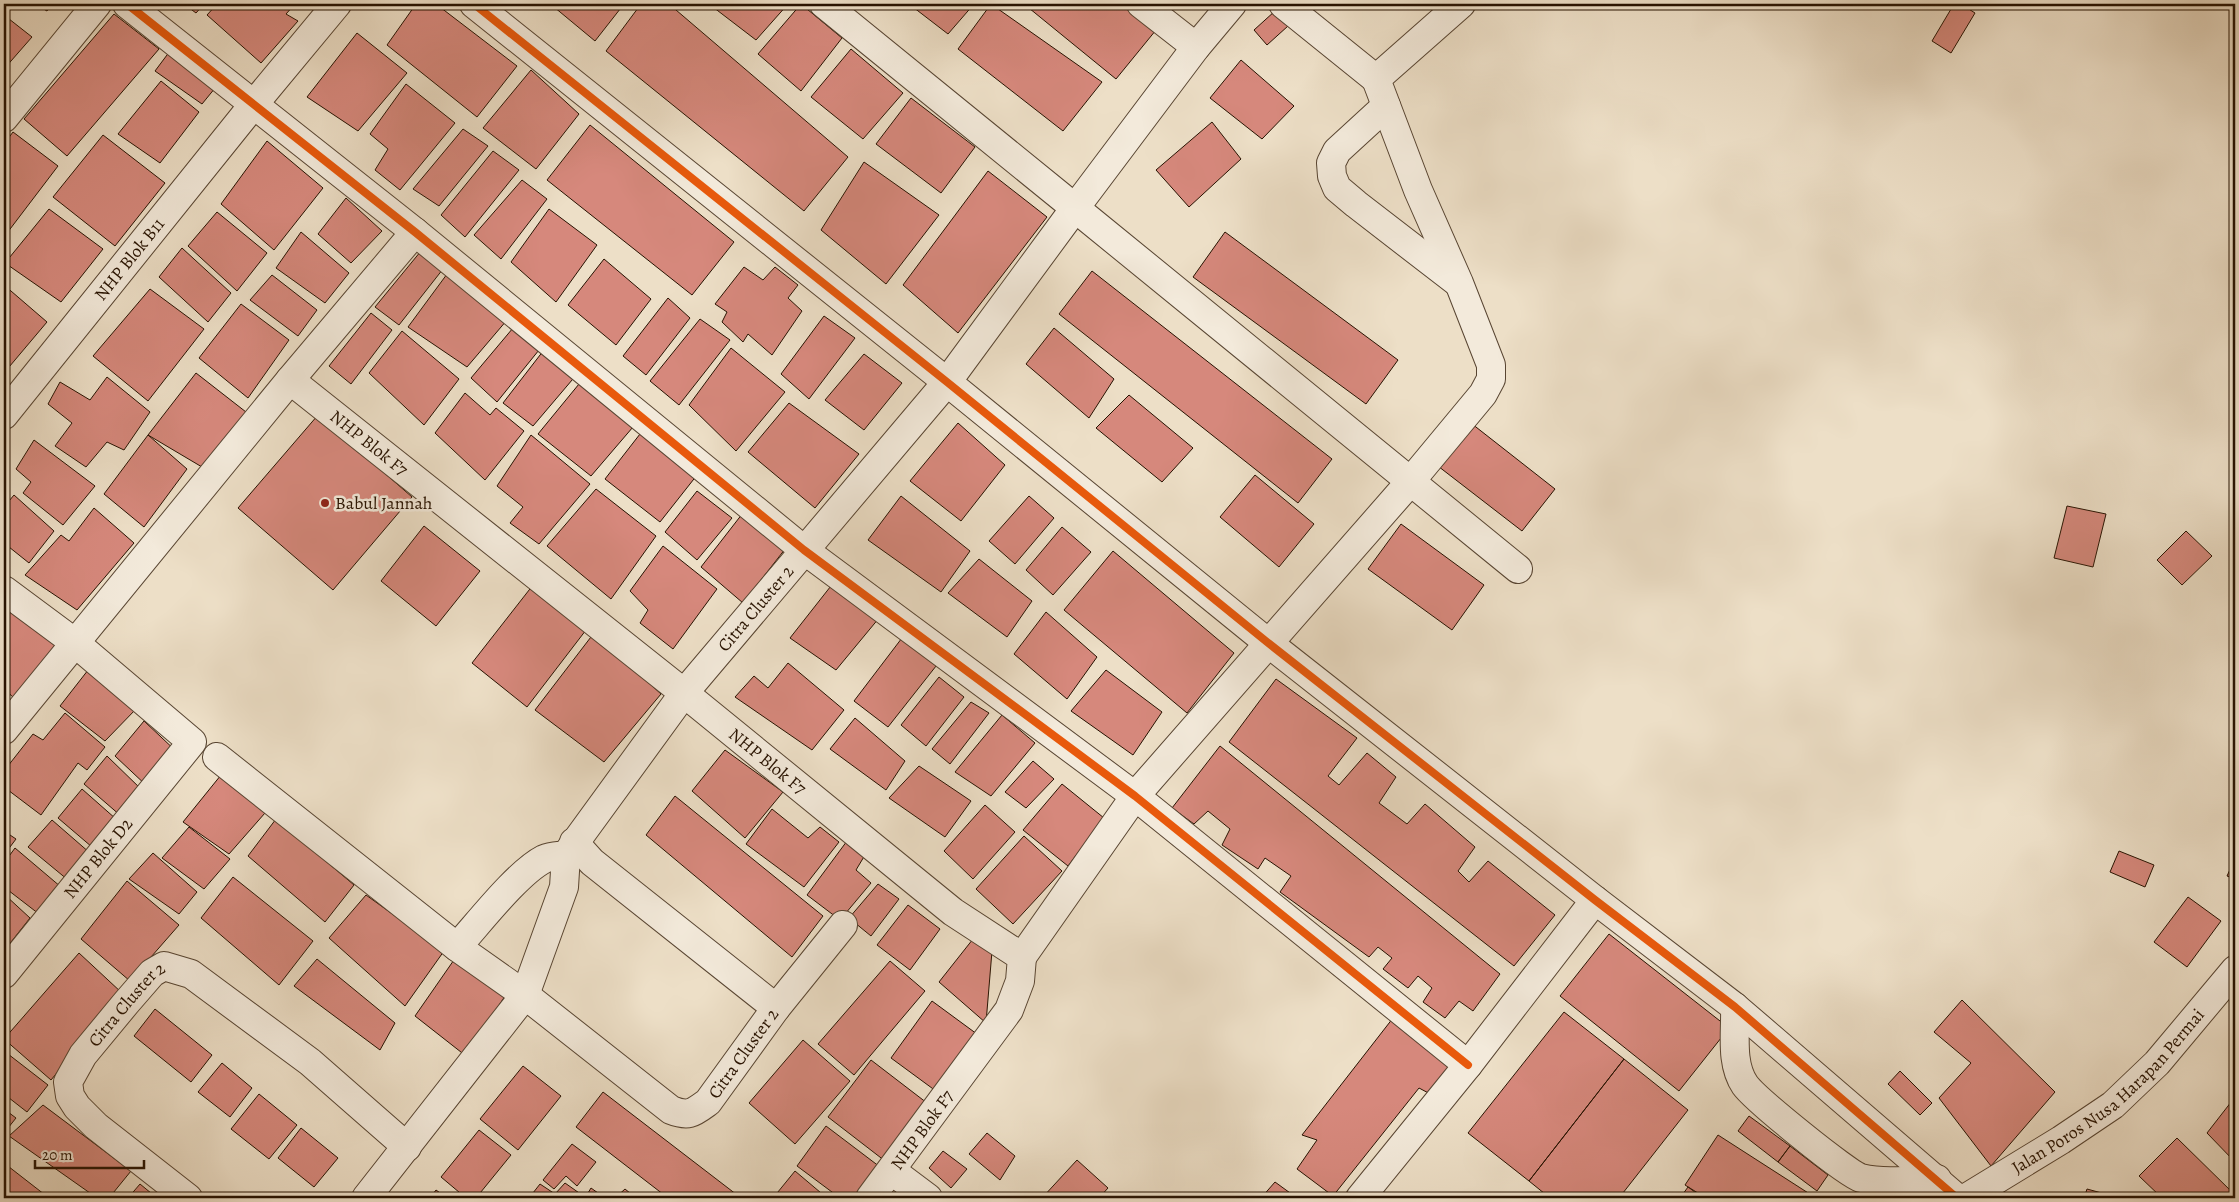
<svg xmlns="http://www.w3.org/2000/svg" width="2239" height="1202" font-family="Alegreya,serif">
	<style>
		.building { fill: #d6887c; stroke: #271201 }
		.lines { fill: none; stroke-linecap: round; stroke-linejoin: round }
		.street-casing { stroke: #584532; stroke-width: 30 }
		.street { stroke: #f3eadb; stroke-width: 28 }
		.cycleway-casing { stroke: #f3eadb; stroke-width: 11 }
		.cycleway { stroke: #e8590c; stroke-width: 8 }
		.poi-dot { fill: #8f2418; stroke: #f3eadb; stroke-width: 2 }
		.labels { text-anchor: middle; dominant-baseline: central; stroke-width: 5; stroke-linejoin: round; paint-order: stroke }
		.street-label { font-size: 18px; fill: #271201; stroke: #f3eadb }
		.poi-label { font-size: 18px; fill: #271201; stroke: #f3eadb; text-anchor: start }
	</style>
	<rect width="100%" height="100%" fill="#eddfc7"/>
	<filter id="stains"><feTurbulence type="fractalNoise" baseFrequency=".004" numOctaves="4"/><feColorMatrix values="0 0 0 0 .2 0 0 0 0 .09 0 0 0 0 .02 0 0 0 .5 -.17"/></filter>
	<radialGradient id="worn" r=".72"><stop offset=".6" stop-color="#630" stop-opacity="0"/><stop offset="1" stop-color="#630" stop-opacity=".3"/></radialGradient>
	<path class="building" d="M35,4h17l-5,7z
		M184,4h20l-8,9z
		M217,4h78l-9,10 12,7 -37,42 -54,-48z
		M416,4h20l81,62 -40,51 -90,-72z
		M556,4h68l-29,37 -41,-34z
		M641,4h28l179,153 -44,54 -198,-160z
		M709,4h79l-32,36z
		M801,4l41,34 -41,53 -43,-37z
		M909,4h65l-26,30z
		M991,4l111,78 -39,49 -105,-82z
		M1024,4h100l32,26 -40,49z
		M1954,4h7l14,9 -24,40 -19,-12z
		M1275,11l13,15 -21,19 -13,-15z
		M114,14l45,35 -92,107 -43,-37z
		M4,15l28,22 -28,32z
		M357,33l50,40 -49,58 -51,-34z
		M173,47l47,35 -18,22 -47,-33z
		M851,49l52,44 -40,46 -52,-42z
		M1241,60l53,46 -32,33 -52,-41z
		M531,70l48,44 -43,55 -53,-41z
		M161,81l38,31 -39,51 -42,-29z
		M406,84l49,39 -55,67 -25,-20 13,-21 -18,-15z
		M911,98l64,49 -34,46 -65,-49z
		M1212,122l29,37 -52,48 -33,-37z
		M590,125l144,117 -42,53 -145,-115z
		M463,129l25,17 -49,60 -26,-17z
		M13,132l45,34 -54,71v-93z
		M103,135l62,48 -50,63 -62,-49z
		M267,141l56,47 -49,62 -53,-46z
		M493,151l26,19 -54,67 -24,-22z
		M864,162l75,53 -53,69 -65,-54z
		M988,171l59,46 -89,116 -55,-48z
		M522,180l25,19 -46,60 -27,-24z
		M346,198l36,33 -31,32 -33,-29z
		M49,209l54,40 -42,53 -56,-39z
		M549,209l48,36 -41,57 -45,-40z
		M217,212l50,41 -30,38 -49,-45z
		M301,232l48,41 -24,30 -49,-35z
		M1225,232l173,128 -32,44 -173,-127z
		M182,248l49,45 -23,29 -49,-45z
		M421,251l22,18 -44,56 -24,-18z
		M604,259l47,40 -35,46 -48,-40z
		M744,267l19,13 12,-13 23,18 -10,13 14,13 -30,44 -24,-21 -5,8 -21,-20 5,-10 -12,-8z
		M450,270l57,50 -40,47 -59,-40z
		M1092,271l240,188 -34,44 -239,-189z
		M272,275l45,35 -19,26 -48,-36z
		M4,285l43,37 -43,51z
		M150,289l54,40 -56,72 -55,-45z
		M668,298l22,20 -44,57 -23,-19z
		M241,304l48,36 -41,58 -49,-40z
		M371,313l21,17 -41,54 -22,-18z
		M824,316l31,22 -46,61 -28,-25z
		M700,319l30,21 -51,65 -29,-24z
		M513,328l26,22 -42,52 -26,-24z
		M1054,328l60,51 -25,39 -63,-54z
		M402,331l57,48 -35,46 -55,-52z
		M547,346l31,27 -45,53 -30,-23z
		M731,348l54,44 -49,59 -47,-46z
		M864,354l38,29 -38,47 -39,-30z
		M196,373l50,39 -44,55 -54,-32z
		M107,377l43,35 -26,38 -17,-8 -21,25 -31,-21 17,-23 -24,-19 12,-22 30,18z
		M579,384l54,43 -42,49 -53,-42z
		M465,393l25,22 6,-7 28,23 -39,49 -50,-47z
		M1129,395l64,53 -31,34 -66,-54z
		M789,403l70,51 -44,54 -67,-56z
		M318,415l94,82 -79,93 -95,-82z
		M1467,420l88,69 -33,42 -88,-68z
		M958,423l47,42 -44,56 -51,-40z
		M647,425l54,45 -41,52 -55,-43z
		M148,435l39,34 -43,58 -40,-33z
		M531,435l59,49 -51,60 -29,-21 13,-16 -26,-21z
		M34,440l61,46 -32,39 -40,-32 8,-11 -15,-13z
		M1255,475l59,49 -35,43 -59,-50z
		M596,489l60,47 -45,63 -64,-53z
		M697,491l35,27 -35,42 -32,-28z
		M14,495l40,36 -25,32 -25,-20v-36z
		M901,496l69,55 -29,41 -73,-52z
		M1029,496l25,22 -39,46 -26,-23z
		M2067,506l39,8 -13,53 -39,-9z
		M94,508l40,35 -57,67 -52,-35 36,-40 8,6z
		M746,509l43,35 -46,59 -42,-36z
		M1401,524l83,61 -32,45 -84,-61z
		M424,526l56,45 -44,55 -55,-45z
		M1062,527l29,25 -38,43 -27,-25z
		M2186,531l26,25 -30,29 -25,-25z
		M663,546l54,43 -44,60 -33,-26 8,-13 -18,-19z
		M1113,551l121,102 -47,60 -123,-103z
		M979,559l53,42 -25,36 -59,-44z
		M838,577l46,35 -48,58 -46,-32z
		M533,585l53,45 -59,77 -55,-44z
		M16,605l44,39 -46,54 -10,-9v-57l5,-6 -5,-7z
		M1046,612l51,45 -30,42 -53,-45z
		M594,633l67,61 -57,68 -69,-52z
		M905,634l35,27 -52,66 -34,-26z
		M788,663l56,47 -32,40 -77,-53 19,-21 14,12z
		M92,665l45,43 -32,33 -45,-35z
		M1106,670l56,42 -29,43 -62,-44z
		M939,677l25,20 -38,49 -25,-21z
		M1276,679l81,59 -29,38 11,9 28,-32 29,24 -17,26 28,21 18,-20 50,43 -17,24 11,11 19,-21 67,54 -41,51 -285,-224z
		M971,702l18,11 -39,51 -18,-15z
		M65,713l40,34 -18,23 -9,-7 -37,52 -37,-28v-16l29,-37 10,6z
		M1002,715l33,28 -44,53 -36,-24z
		M855,718l50,43 -19,29 -56,-41z
		M144,721l34,32 -30,34 -33,-31z
		M1220,746l280,228 -27,37 -14,-10 -14,17 -22,-16 9,-14 -14,-12 -10,12 -25,-19 9,-11 -14,-11 -9,10 -89,-65 11,-16 -26,-18 -7,11 -36,-24 8,-16 -22,-18 -14,13 -22,-16z
		M725,750l58,42 -38,46 -53,-47z
		M107,756l35,34 -21,26 -37,-32z
		M1033,761l21,18 -28,29 -21,-16z
		M919,766l52,35 -26,36 -56,-39z
		M221,775l44,38 -36,41 -46,-32z
		M1062,784l42,34 -36,48 -45,-36z
		M82,789l34,30 -24,28 -34,-29z
		M675,796l148,120 -31,41 -146,-122z
		M985,805l30,27 -42,47 -29,-28z
		M772,809l36,29 12,-11 19,15 -35,45 -58,-43z
		M276,819l78,66 -29,37 -77,-66z
		M52,820l38,33 -22,27 -40,-33z
		M189,827l41,32 -26,30 -42,-31z
		M4,831l12,8 -12,16z
		M1024,836l38,35 -49,53 -37,-35z
		M847,841l18,14 -9,15 15,13 -31,37 -33,-25z
		M15,848l46,39 -22,27 -35,-27v-24z
		M2119,851l35,14 -9,22 -35,-15z
		M153,853l44,39 -18,22 -50,-35z
		M2235,859v20l-8,-3z
		M233,877l80,64 -34,44 -78,-67z
		M127,881l52,44 -49,56 -49,-42z
		M878,884l21,15 -28,37 -22,-18z
		M4,894l26,24 -26,33z
		M366,895l78,56 -39,55 -76,-68z
		M2188,897l33,24 -34,46 -33,-25z
		M908,905l32,24 -30,41 -33,-25z
		M1609,934l120,94 -50,63 -119,-95z
		M973,939l19,12 -6,72 -47,-41z
		M79,953l43,40 -71,87 -47,-41z
		M456,957l51,36 -41,63 -51,-40z
		M317,959l78,64 -15,27 -86,-64z
		M890,961l35,30 -71,84 -36,-31z
		M1962,1000l93,92 -64,74 -52,-68 32,-35 -37,-31z
		M932,1001l49,36 -41,57 -49,-36z
		M155,1009l57,46 -21,27 -57,-46z
		M1564,1012l60,47 -95,122 -61,-48z
		M1393,1018l59,48 -18,30 -15,-8 -86,108 -36,-27 20,-29 -15,-5z
		M803,1040l47,41 -55,63 -46,-41z
		M8,1054l40,31 -21,27 -23,-18v-35z
		M1624,1059l64,51 -69,88h-69l-21,-17z
		M871,1060l56,43 -42,58 -57,-44z
		M222,1063l30,25 -22,29 -32,-25z
		M523,1066l38,30 -43,54 -38,-31z
		M1900,1071l32,32 -12,12 -32,-31z
		M603,1092l138,106h-73l-92,-71z
		M259,1094l38,31 -28,34 -38,-30z
		M2235,1097v65l-28,-29z
		M43,1105l88,66 -22,27h-12l-88,-62z
		M4,1109l12,9 -12,15z
		M1749,1116l41,30 -12,16 -40,-31z
		M826,1126l58,44 -23,28h-21l-43,-32z
		M301,1128l37,30 -24,29 -36,-29z
		M479,1130l32,25 -35,43h-10l-25,-21z
		M987,1133l28,23 -15,24 -31,-26z
		M1718,1135l98,63h-110l-21,-13z
		M2177,1138l55,54 -6,6h-64l-23,-22z
		M572,1144l24,18 -19,24 -11,-10 -12,13 -11,-9z
		M1790,1146l38,29 -11,16 -39,-29z
		M943,1151l24,18 -16,19 -22,-20z
		M1077,1160l31,28 -9,10h-57z
		M4,1163l45,35h-45z
		M795,1171l32,27h-54z
		M1275,1182l22,16h-36z
		M565,1183l17,12 -2,3h-51l11,-14 15,10z
		M140,1184l17,14h-29z
		M1688,1187l15,11h-23z
		M591,1188l14,10h-20z
		M625,1189l11,9h-21z
		M2087,1189l33,9h-36z
		M436,1190l11,8h-17z"/>
	<g class="lines">
		<defs>
			<g id="street">
				<path d="M127,4l288,228 389,318 331,246 333,269"/>
				<path d="M474,4l473,378 320,260 328,258 140,107 222,191"/>
				<path d="M1141,4l55,43"/>
				<path d="M1232,4l-36,43 -121,161 443,361"/>
				<path d="M1283,4l93,75"/>
				<path d="M1386,106l-49,45 -6,12 1,13 5,12 19,16 101,78"/>
				<path d="M4,118l93,-114"/>
				<path id="s1" d="M290,380l394,313 269,219 69,45 -2,24 -11,29 -139,188"/>
				<path id="s2" d="M4,415l250,-311 83,-100"/>
				<path d="M4,590l70,52 118,100 -188,232"/>
				<path d="M4,730l286,-350 125,-148"/>
				<path id="s3" d="M217,757l240,190 68,48 146,115c18,7 22,3 37,-8l68,-94 -184,-146 -18,-20"/>
				<path id="s4" d="M457,947c21,-23 60,-74 87,-88 7,-3 15,-3 22,-4l118,-162 263,-311 128,-174 -251,-204"/>
				<path d="M1022,957l113,-161 275,-314 73,-88 8,-15v-14l-32,-82 -41,-93 -42,-111 85,-75"/>
				<path d="M1735,1007c1,25 -5,56 10,78 10,14 102,89 116,93 25,6 51,2 76,1"/>
				<path d="M776,1008l67,-83"/>
				<path d="M892,1171l36,27"/>
				<path id="s5" d="M188,1198l-92,-72 -19,-19 -7,-11 -2,-14 15,-27 43,-52 26,-30 12,-7 27,8 119,88 97,85"/>
				<path d="M366,1198l159,-203 39,-108 2,-32"/>
				<path d="M1360,1198l108,-133 127,-165"/>
				<path id="s6" d="M1966,1198l95,-58 52,-35 44,-42 78,-93"/>
			</g>
		</defs>
		<use href="#street" class="street-casing"/>
		<use href="#street" class="street"/>
		<defs>
			<path id="cycleway" d="M127,4l288,228 389,318 331,246 333,269
				M474,4l473,378 320,260 328,258 140,107 222,191"/>
		</defs>
		<use href="#cycleway" class="cycleway-casing"/>
		<use href="#cycleway" class="cycleway"/>
	</g>
	<circle class="poi-dot" cx="325" cy="503" r="5"/>
	<g class="labels">
		<g class="street-label">
			<text stroke="none"><textPath href="#s2" startOffset="200">NHP Blok B11</textPath></text>
			<text stroke="none"><textPath href="#s1" startOffset="101">NHP Blok F7</textPath></text>
			<text stroke="none"><textPath href="#s4" startOffset="458">Citra Cluster 2</textPath></text>
			<text stroke="none"><textPath href="#s1" startOffset="611">NHP Blok F7</textPath></text>
			<text transform="translate(98 858) rotate(-51)">NHP Blok D2</text>
			<text stroke="none"><textPath href="#s5" startOffset="269">Citra Cluster 2</textPath></text>
			<text stroke="none"><textPath href="#s3" startOffset="676">Citra Cluster 2</textPath></text>
			<text stroke="none"><textPath href="#s6" startOffset="179">Jalan Poros Nusa Harapan Permai</textPath></text>
			<text transform="translate(922 1130) rotate(-54)">NHP Blok F7</text>
		</g>
		<g class="poi-label">
			<text x="335" y="503">Babul Jannah</text>
		</g>
	</g>
	<rect width="2239" height="1202" fill="none" stroke="#eddfc7" stroke-width="20"/>
	<rect x="5" y="5" width="2229" height="1192" fill="none" stroke="#271201" stroke-width="2.5"/>
	<rect x="10" y="10" width="2219" height="1182" fill="none" stroke="#271201"/>
	<path d="M35 1160v8h109v-8" fill="none" stroke="#271201" stroke-width="2.5"/>
	<text x="42" y="1160" font-size="15" fill="#271201" stroke="#f3eadb" stroke-width="4" paint-order="stroke">20 m</text>
	<rect width="100%" height="100%" filter="url(#stains)"/>
	<rect width="100%" height="100%" fill="url(#worn)"/>
</svg>
